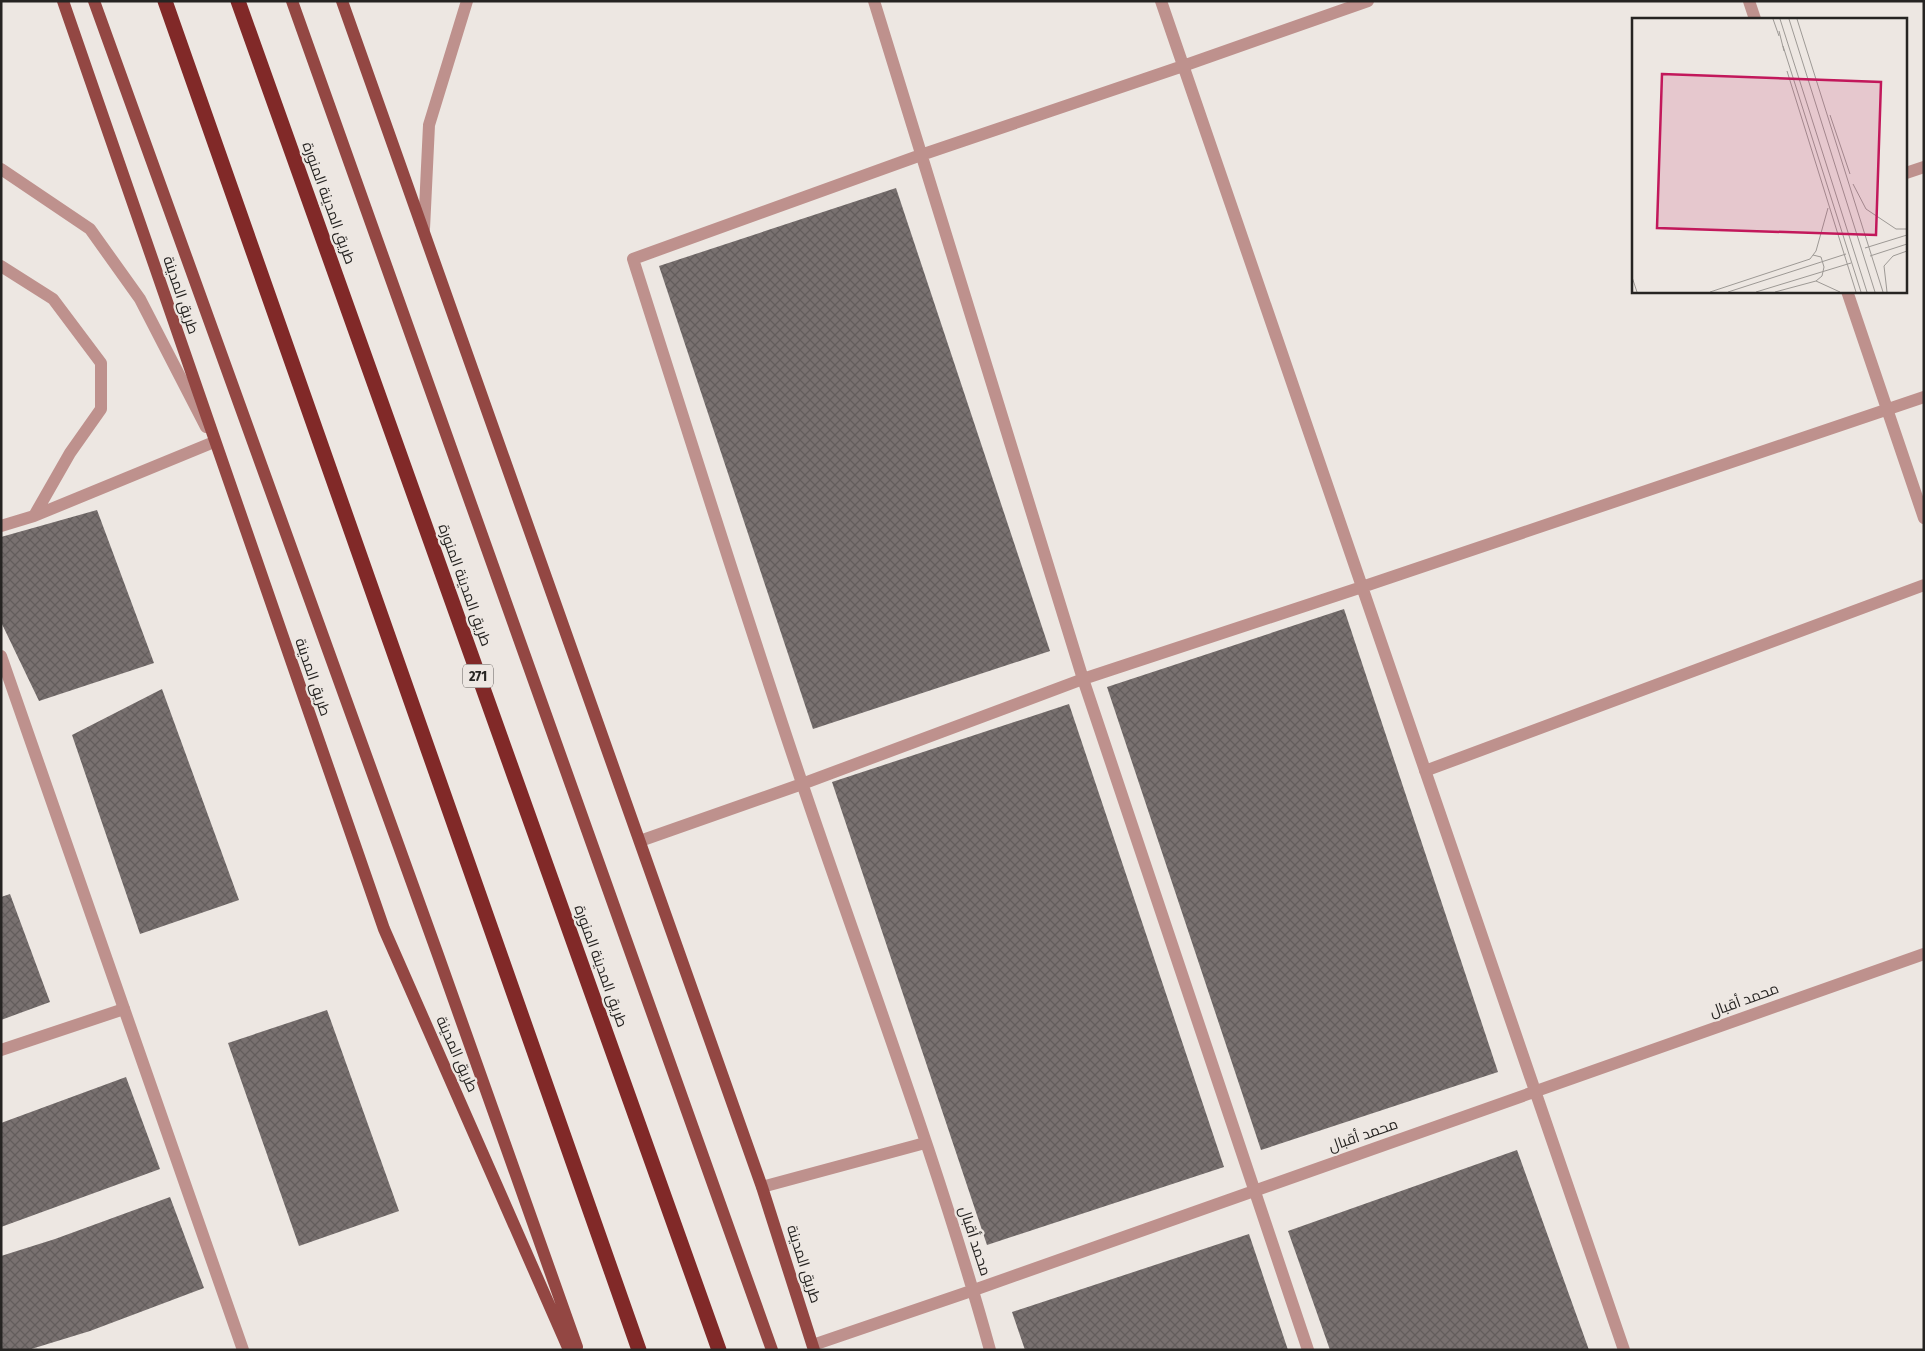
<svg xmlns="http://www.w3.org/2000/svg" width="1925" height="1351" font-family="'Fira Sans Condensed',Cairo,sans-serif">
	<style>
		.building { fill: url(#building-cross-hatch) }
		.lines { fill: none; stroke-linecap: round; stroke-linejoin: round }
		.service { stroke: #be918d; stroke-width: 12 }
		.minor { stroke: #be918d; stroke-width: 12 }
		.tertiary { stroke: #be918d; stroke-width: 12 }
		.primary { stroke: #934743; stroke-width: 12 }
		.motorway { stroke: #812928; stroke-width: 15 }
		.labels { text-anchor: middle; dominant-baseline: central; stroke-width: 4.5; stroke-linejoin: round; paint-order: stroke }
		.shield { fill: #ede7e2; stroke: #625e5c; stroke-width: 1 }
		.shield-label { font-size: 14px; font-weight: bold; fill: #262422 }
		.street-label { font-size: 15px; fill: #262422; stroke: #ede7e2 }
		.inset-road { fill: none; stroke: #9d9995; stroke-width: 1 }
		.view { fill: #c2185b; fill-opacity: 0.15; stroke: #c2185b; stroke-width: 2.5 }
		.inset-edge { fill: none; stroke: #262422; stroke-width: 2.5 }
	</style>
	<defs>
		<pattern id="building-cross-hatch" width="8" height="8" patternUnits="userSpaceOnUse" patternTransform="scale(1.25)"><rect width="8" height="8" fill="#797170"/><path d="M0 0l8 8M0 8l8-8" fill="none" stroke="#635d5c"/></pattern>
	</defs>
	<rect width="100%" height="100%" fill="#ede7e2"/>
	<path class="building" d="M896,188l154,463 -237,78 -154,-463z
		M97,510l57,153 -115,38 -38,-79v-85z
		M1344,609l154,463 -237,78 -154,-463z
		M162,689l77,211 -99,34 -68,-199z
		M1069,704l155,463 -237,78 -155,-463z
		M10,894l40,108 -49,18v-123z
		M327,1010l72,201 -100,35 -71,-203z
		M126,1077l34,92 -159,58v-104z
		M1517,1150l72,200h-259l-42,-119z
		M170,1197l34,91 -114,43 -62,19h-27v-94l54,-17z
		M1249,1234l39,116h-263l-13,-38z"/>
	<g class="lines">
		<path class="service" d="M1906,173l18,-6
			M1,266l52,33 48,64v46l-31,44 -36,63
			M1,526l33,-10 180,-74
			M1,1050l123,-41"/>
		<path class="minor" d="M874,1l209,678 225,671
			M1161,1l463,1349
			M1749,1l6,18
			M1847,291l77,227
			M1,656l242,694
			M1425,771l499,-186
			M640,841l162,-57 281,-105 279,-92 562,-190
			M762,1187l163,-44
			M813,1345l161,-55 950,-336
			M990,1350c-53,-191 -124,-377 -187,-564 -59,-175 -114,-351 -170,-527l288,-104 262,-89 185,-65"/>
		<path class="tertiary" d="M1,169l89,60 50,70 66,128
			M424,229l5,-104 38,-124"/>
		<path class="primary" d="M63,1l321,928 185,421
			M94,1l344,954 139,392
			M292,1l480,1349
			M342,1l420,1186 52,163"/>
		<path class="motorway" d="M165,1l474,1349
			M238,1l481,1349"/>
	</g>
	<g class="labels">
		<rect class="shield" x="463" y="664.5" width="30" height="23" rx="4"/>
		<g class="shield-label">
			<text x="478" y="676">271</text>
		</g>
		<g class="street-label">
			<text transform="translate(329 203) rotate(70)">طريق المدينة المنورة</text>
			<text transform="translate(181 295) rotate(71)">طريق المدينة</text>
			<text transform="translate(465 585) rotate(70)">طريق المدينة المنورة</text>
			<text transform="translate(313 677) rotate(71)">طريق المدينة</text>
			<text transform="translate(601 966) rotate(70)">طريق المدينة المنورة</text>
			<text transform="translate(1744 1000) rotate(-20)">محمد أقبال</text>
			<text transform="translate(457 1054) rotate(66)">طريق المدينة</text>
			<text transform="translate(1363 1135) rotate(-19)">محمد أقبال</text>
			<text transform="translate(975 1241) rotate(72)">محمد أقبال</text>
			<text transform="translate(804 1264) rotate(72)">طريق المدينة</text>
		</g>
	</g>
	<g transform="translate(1632 18)">
		<rect width="275" height="275" fill="#ede7e2"/>
		<path class="inset-road" d="M141,1l6,17M148,1l87,273M157,1l86,273M165,1l86,273M147,13l5,20M151,28l78,246M155,53l69,221M198,97l20,59M221,166l13,25 30,20h11M233,230l42,-13M181,237l8,2 3,10 -2,9 -6,5M238,238l37,-12M0,259l5,15M78,274l100,-33 6,-8 12,-43M96,274l118,-38M124,274l95,-29M143,274l41,-11 24,11M255,274l-3,-26 9,-10 14,-5"/>
		<path class="view" d="M30,56l219,8 -5,153 -219,-7z"/>
		<rect width="275" height="275" class="inset-edge"/>
	</g>
	<rect width="1925" height="1351" fill="none" stroke="#262422" stroke-width="5"/>
</svg>
